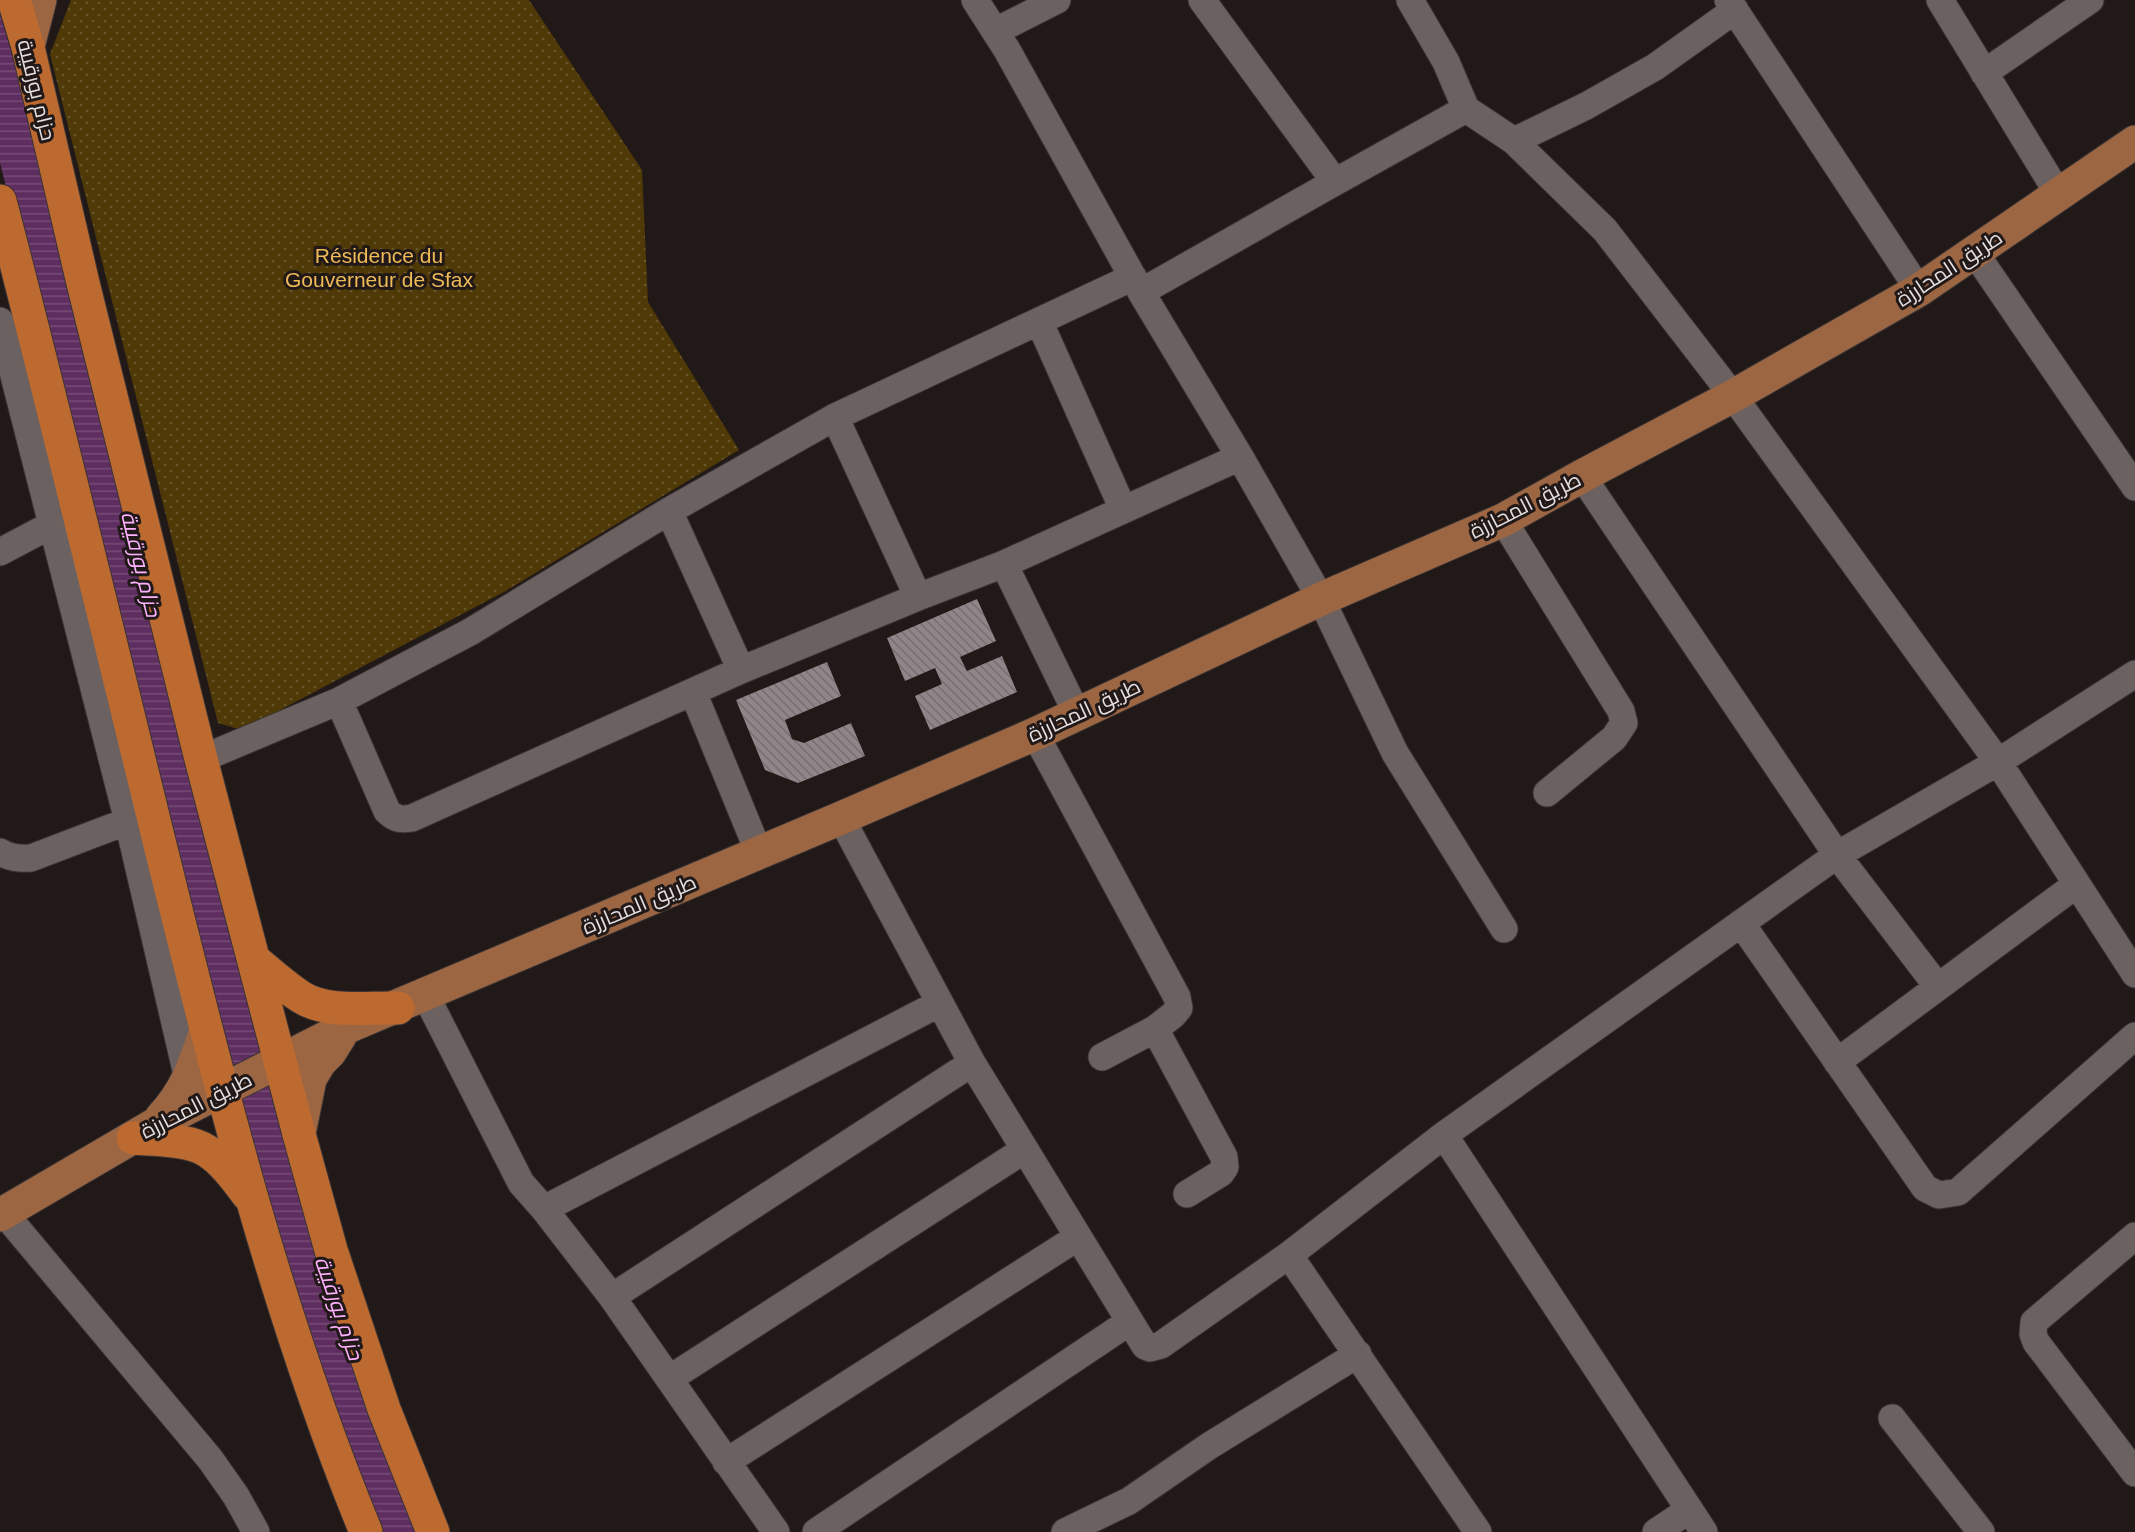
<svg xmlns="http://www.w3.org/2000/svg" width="2135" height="1532" font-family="Arial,Cairo,sans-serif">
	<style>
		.park { fill: url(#park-dots) }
		.water { fill: url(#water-rules) }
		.building { fill: url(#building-back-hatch) }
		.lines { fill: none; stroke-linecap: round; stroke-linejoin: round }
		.minor-casing { stroke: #3a3434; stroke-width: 29 }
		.major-casing { stroke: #3a3434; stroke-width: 35 }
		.highway-casing { stroke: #3a3434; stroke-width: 35 }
		.minor { stroke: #6b6160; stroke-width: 27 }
		.major { stroke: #9c6643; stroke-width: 33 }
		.highway { stroke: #bc6a30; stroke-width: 33 }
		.labels { text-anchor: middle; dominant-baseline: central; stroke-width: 6; stroke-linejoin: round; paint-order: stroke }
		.street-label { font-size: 21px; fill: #e6dfdf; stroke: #211818 }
		.park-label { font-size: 21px; fill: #efbb57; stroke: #211818 }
		.water-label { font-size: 22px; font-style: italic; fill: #feb2fe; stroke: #211818 }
	</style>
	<defs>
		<pattern id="park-dots" width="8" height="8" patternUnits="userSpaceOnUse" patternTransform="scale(1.5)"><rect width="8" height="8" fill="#4f3907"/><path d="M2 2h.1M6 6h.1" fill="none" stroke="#68552b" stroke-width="1.8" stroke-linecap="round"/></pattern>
		<pattern id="water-rules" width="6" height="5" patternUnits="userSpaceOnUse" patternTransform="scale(1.5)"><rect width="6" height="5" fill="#5f2e60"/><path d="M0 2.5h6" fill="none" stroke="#764c76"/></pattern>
		<pattern id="building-back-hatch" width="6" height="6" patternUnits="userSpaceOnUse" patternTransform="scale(1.5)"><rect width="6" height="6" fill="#908589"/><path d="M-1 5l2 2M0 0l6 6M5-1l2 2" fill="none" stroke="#766e70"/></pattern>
	</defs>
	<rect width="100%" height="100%" fill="#211818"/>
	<path class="park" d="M71,0h458l113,170 6,132 91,148 -235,142 -262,138 -24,-7 -168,-669z"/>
	<path class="water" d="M0,14l17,58 247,980 -34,16 -230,-905z
		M268,1085l153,447h-45l-41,-110 -98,-322z"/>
	<path class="building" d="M977,599l19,42 -36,16 7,14 35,-15 15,36 -87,38 -15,-34 27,-12 -7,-16 -30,13 -18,-43z
		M827,662l14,34 -56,24 7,19 12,4 47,-20 14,33 -67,27 -33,-13 -29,-70z"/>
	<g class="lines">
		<defs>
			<path id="minor" d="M975,0l32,50 134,242 99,165 81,142 74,154 109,176
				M1202,0l133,182 131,-73 -20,-47 -36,-62
				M1728,0l191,290
				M1940,0l119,195
				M996,31l61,-31
				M1984,73l106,-73
				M1466,109l48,32 91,89 128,166 265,366 137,212
				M1514,141l72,-35 69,-39 80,-57
				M1975,253l160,234
				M1141,292l194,-110
				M0,321l128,500 60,258
				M1039,321l84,188
				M1582,476l255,379 101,132
				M1503,520l118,191 3,12 -10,15 -67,55
				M0,552l53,-28
				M1004,564l73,150
				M918,597l86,-33 236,-107
				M741,670l177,-73 -83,-180
				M693,692l66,161
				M339,701l48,110c8,8 14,9 25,7l329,-148 -72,-159
				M1035,734l142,263 2,11 -6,7 -18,14 69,128 1,10 -4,6 -34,21
				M201,759l138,-58 131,-69 199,-121 166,-94 298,-140
				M841,818l131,245 173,283 5,2 11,-3 128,-90 189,277
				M0,852c10,6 20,7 31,6l97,-37
				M1741,923l184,265 14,7 19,-3 177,-156
				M426,996l95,187 23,26 68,88 164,235
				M1102,1057l53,-28
				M1837,1062l240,-178
				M1444,1135l393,-280 161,-93 137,-88
				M544,1209l396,-206
				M4,1213l206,246 26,37 20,36
				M2135,1236l-101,86 -1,12 3,8 99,131
				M1289,1255l155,-120 260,397
				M612,1297l360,-234
				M669,1379l355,-229
				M1892,1418l89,114
				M726,1462l352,-225
				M816,1532l313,-210
				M1065,1532l64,-31 80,-55 149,-92
				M1656,1532l33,-22"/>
			<path id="major" d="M28,47l12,-47
				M161,1118c26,-28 33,-52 45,-88
				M299,1134l11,-55 10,-17 10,-10 10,-16
				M0,1215l154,-90 191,-97 496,-210 194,-84 286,-135 182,-79 79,-44 151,-80 186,-106 216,-148"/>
			<path id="highway" d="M14,0l14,47 55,236 118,476 98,375 32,116 53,159 49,123
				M0,201c57,219 110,440 164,660 56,227 113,455 202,671
				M254,960c15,12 31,27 47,37 27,17 66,10 97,11
				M133,1138c21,2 56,1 74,13 16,10 30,29 41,44"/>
		</defs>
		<use href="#minor" class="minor-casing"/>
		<use href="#major" class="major-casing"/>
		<use href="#highway" class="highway-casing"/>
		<use href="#minor" class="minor"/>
		<use href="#major" class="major"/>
		<use href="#highway" class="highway"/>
	</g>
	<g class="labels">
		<g class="street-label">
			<text transform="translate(37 90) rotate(76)">حزام بورقيبة</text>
			<text transform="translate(1949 268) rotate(-33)">طريق المحارزة</text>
			<text transform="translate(1525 505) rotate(-27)">طريق المحارزة</text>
			<text transform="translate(1084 710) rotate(-25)">طريق المحارزة</text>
			<text transform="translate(639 904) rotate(-23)">طريق المحارزة</text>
			<text transform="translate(196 1105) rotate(-27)">طريق المحارزة</text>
		</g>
		<g class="park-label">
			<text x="379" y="255">Résidence du<tspan x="379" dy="24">Gouverneur de Sfax</tspan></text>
		</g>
		<g class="water-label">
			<text transform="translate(141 564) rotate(76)">حزام بورقيبة</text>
			<text transform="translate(339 1308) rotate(71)">حزام بورقيبة</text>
		</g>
	</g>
</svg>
